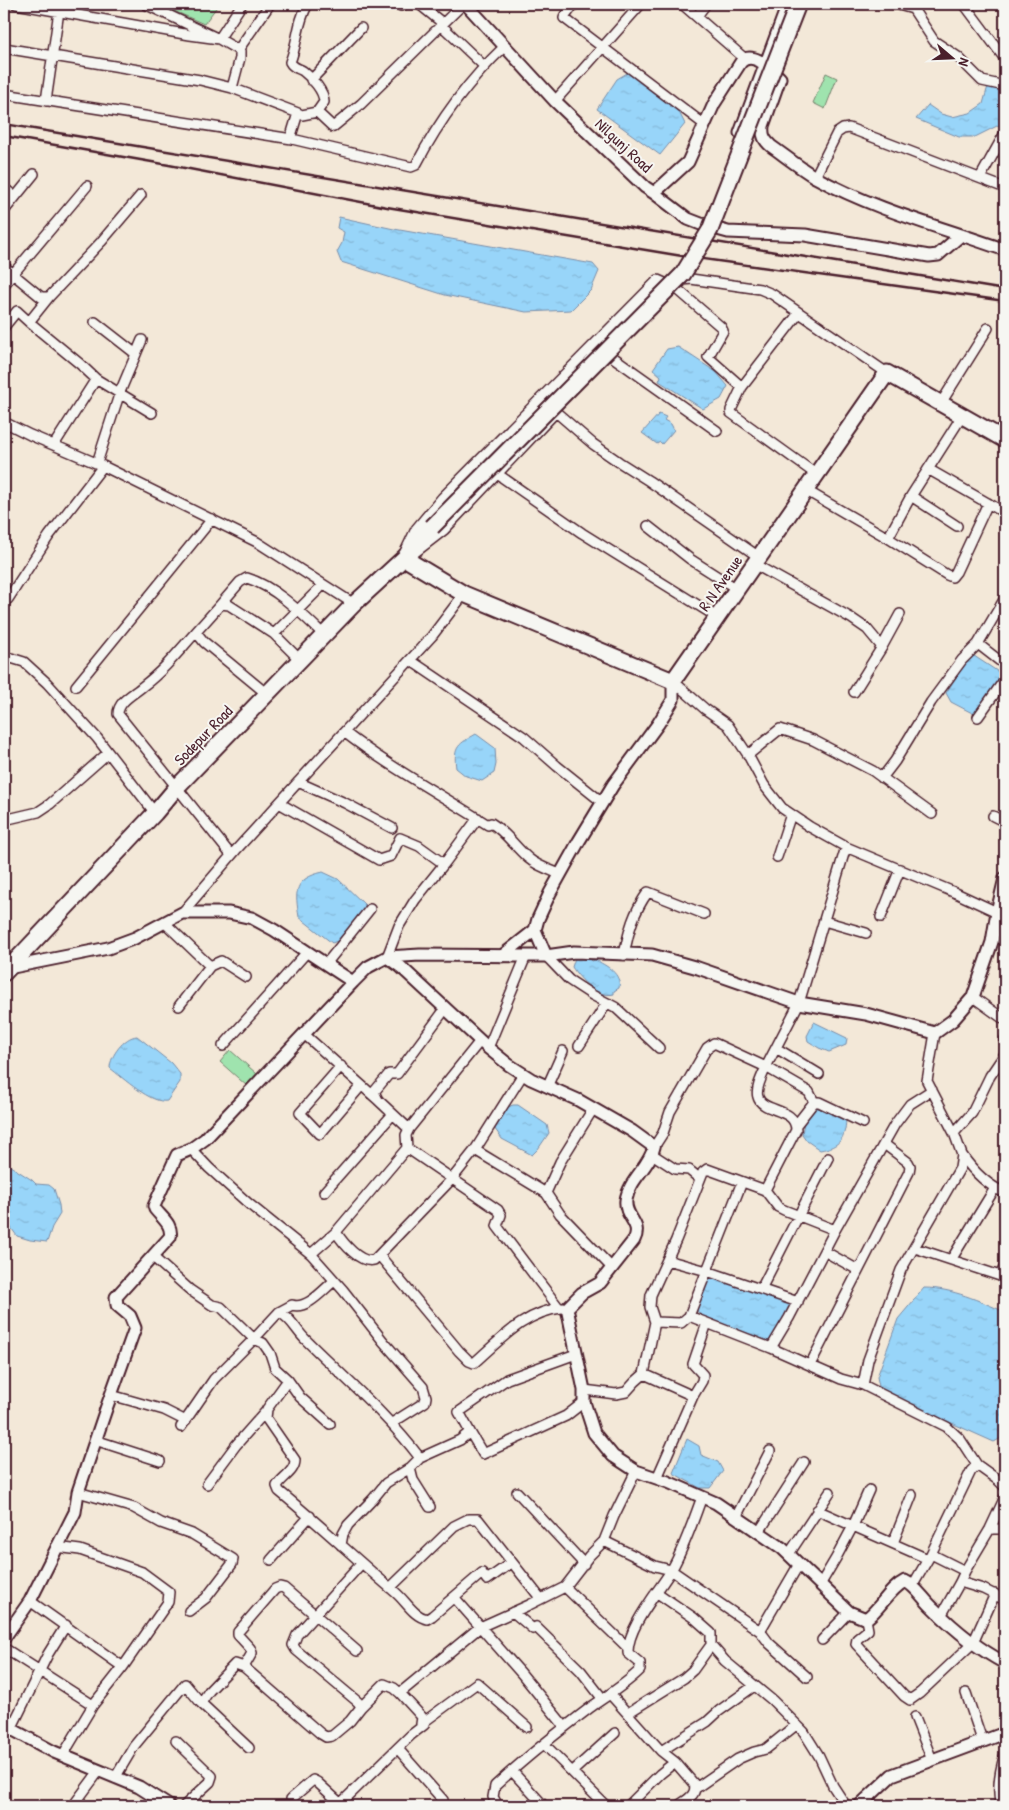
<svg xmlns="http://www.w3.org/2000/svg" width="1009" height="1810" font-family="'Patrick Hand',sans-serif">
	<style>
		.green { fill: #9fe3ae; stroke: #74816c }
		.water { fill: url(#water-ripples); stroke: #798ca7 }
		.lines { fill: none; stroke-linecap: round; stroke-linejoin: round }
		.minor-casing { stroke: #4a1f2b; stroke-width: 12 }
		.tertiary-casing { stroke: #4a1f2b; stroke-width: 15 }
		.primary-casing { stroke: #4a1f2b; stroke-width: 19 }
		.minor { stroke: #f6f6f2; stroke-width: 9 }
		.tertiary { stroke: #f6f6f2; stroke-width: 11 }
		.primary { stroke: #f6f6f2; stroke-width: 15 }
		.rail { stroke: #4a1f2b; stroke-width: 2.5 }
		.primary-bridge-casing { stroke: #4a1f2b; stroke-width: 19; stroke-linecap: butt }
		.primary-bridge { stroke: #f6f6f2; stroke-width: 15 }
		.labels { text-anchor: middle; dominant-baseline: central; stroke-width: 4; stroke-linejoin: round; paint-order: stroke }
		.street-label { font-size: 16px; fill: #4a1f2b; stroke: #f6f6f2 }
	</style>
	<defs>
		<pattern id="water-ripples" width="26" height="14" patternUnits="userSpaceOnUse" patternTransform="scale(1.25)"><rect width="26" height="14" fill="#98d5f9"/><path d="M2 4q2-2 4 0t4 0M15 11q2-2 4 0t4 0" fill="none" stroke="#84b6d6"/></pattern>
	</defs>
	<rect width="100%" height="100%" fill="#f3e8d8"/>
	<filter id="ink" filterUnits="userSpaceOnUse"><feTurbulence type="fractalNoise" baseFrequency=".02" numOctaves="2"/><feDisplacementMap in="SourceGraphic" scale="10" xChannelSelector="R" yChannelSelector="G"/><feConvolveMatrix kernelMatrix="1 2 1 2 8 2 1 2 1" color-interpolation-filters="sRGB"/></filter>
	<g filter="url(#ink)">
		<path class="green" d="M158,4h61l-15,20z
			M826,73l11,5 -12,31 -12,-6z
			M230,1050l27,24 -10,12 -27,-24z"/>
		<path class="water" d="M629,72l50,40 6,12 -25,31 -63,-46 20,-30z
			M988,86l17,3v27l-2,7 -28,14h-16l-43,-18 12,-14 13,9 11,3 18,-4 13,-9z
			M339,217l55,12 199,35 6,7 -8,19 -20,20 -45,2 -81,-17 -104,-33 -4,-10 5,-9 2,-11 -7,-4z
			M678,347l38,25 12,14 -7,13 -18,10 -44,-28 2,-5 -8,-7 14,-20z
			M659,414l7,3 -2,3 7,4 3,6 -12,14 -2,-2 -3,2 -15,-11z
			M971,654l29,19 -7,27 -17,15 -25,-13 -5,-9z
			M476,734l19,14 1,16 -2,9 -12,8 -16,-5 -10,-8c-3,-22 3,-24 20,-34z
			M323,872l15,7 27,26 -2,7 -18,26 -13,5 -33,-26c-4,-25 -6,-38 24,-45z
			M587,955l5,6 3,-1c11,5 27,14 24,28l-5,3v3c-16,4 -34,-14 -42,-27l3,-9 4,-2z
			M814,1022l33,16 -1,7 -17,7 -10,-4 -11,-7 -1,-5z
			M137,1036l34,27 9,11v8l-13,19c-16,3 -44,-23 -57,-33 0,-12 14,-31 27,-32z
			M513,1105h5l29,20 2,8 -11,16 -6,6 -30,-16 -7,-10 13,-22z
			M813,1108h5l28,12c-1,18 -6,27 -26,30l-13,-9 -5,-7 3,-18z
			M4,1162l28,18 4,4 13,1 5,4 5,16 1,9 -8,13 -5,15 -17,-2 -13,-4 -13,-18z
			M715,1274l73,24 4,7 -22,37 -70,-27 -4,-6 12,-31z
			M924,1288c28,0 56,13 81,24v124l-11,6 -114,-51 -3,-14 21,-58z
			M687,1439l12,7 2,9 17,7 5,9 -13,17h-10l-27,-15z"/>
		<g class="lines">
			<defs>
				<path id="minor" d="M16,4l174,31 29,4 23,-35
					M145,4l74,35 21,12v7l-8,30
					M308,4c-11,18 -10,39 -18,58 3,6 8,6 13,9 9,7 21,20 21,31l-7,10
					M398,4l3,2 3,-2
					M419,4l21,17 1,4 43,41
					M574,4l-10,14 141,107
					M682,4l62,54
					M895,4l18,5 21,32 24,16 24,24 23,5
					M964,4l41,55
					M697,16l9,-12
					M4,48l196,32 32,8 66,25 -7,23 1,3
					M238,50l32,-46
					M311,80l50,-52
					M4,94l288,45 119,28 5,-2c23,-44 53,-85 89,-119
					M46,101l14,-97
					M555,101l86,-97
					M298,113l4,2 15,-3 16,15 28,-23 102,-100
					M815,177l22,-44 6,-4 6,-1 156,60
					M980,178l25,-45
					M4,188l11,9
					M4,211l30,-37
					M4,266l9,8 74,-88
					M4,285l9,-11 28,23h8l52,-55 40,-47
					M673,291l3,-3 45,39 2,4 -15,26 34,30
					M49,297l-20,25 51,42 16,15 56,34
					M799,313l-57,74 -11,23v3l86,62
					M95,322l41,32
					M4,327l13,-16 12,11
					M610,355l107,76
					M941,403l47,-75
					M556,412l37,32 26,18 30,19 110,76
					M4,422l26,13 73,31 154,76 97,62
					M54,445l42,-66
					M97,463l23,-71 22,-52
					M928,469l77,44
					M496,473l86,60 135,84
					M807,491l81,47
					M911,496l-23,42 59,37 5,2 4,-5 32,-69
					M648,526l42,33 47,30
					M957,526l-46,-30 51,-80
					M405,552l11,-23 26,-31 216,-218 18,8 7,-8 8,-1 69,10 12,5 115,79
					M413,554l31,-24 110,-116
					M754,564l97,54 16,11 15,18
					M8,599l41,-63 54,-70
					M221,604l19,-22 7,-4c29,9 55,36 77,57
					M196,632c-17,19 -33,39 -53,54 -9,8 -25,15 -25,28l113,141
					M274,634l49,-49
					M978,644l27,21
					M4,659l7,-1 13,4 23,21 50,55 58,75
					M410,660l114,77 33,29 45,36
					M673,681l32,28 23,16 20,30 16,30 18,23 28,19 36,20 110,46 41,19
					M76,686l136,-167
					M854,692l28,-45 18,-33
					M267,694l-63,-52 -8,-10 25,-28 8,1 45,29 26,26
					M978,717l27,-38
					M344,732c45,35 96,62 144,93l3,-2c15,9 24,24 37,35 9,8 22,12 32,16
					M748,755l32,-26 33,11 60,31 59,43
					M882,778l13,-17 36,-59 31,-42 16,-16 27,-46
					M298,782l47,21 47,25
					M279,803l100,57 12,-4 9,-18 19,8 25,18
					M993,816l12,6
					M4,820l34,-8 12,-8 58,-51
					M777,857l14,-43
					M182,913l54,-63 196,-214 32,-42
					M881,917l19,-48
					M824,921l42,12
					M164,922l46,44 11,-5 25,16
					M994,931l11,1
					M624,955c5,-25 9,-42 24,-63l56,22
					M546,956l23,24 23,15 23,12 44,41
					M387,957l12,-31 16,-26 29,-36 34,-46
					M326,964l44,-55
					M973,997l32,23
					M179,1006l31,-40
					M304,1034l74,66 31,29 -3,6 1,13 91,62 3,5 -4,11 62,82
					M1005,1039v4
					M223,1046l84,-94
					M579,1046l28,-43
					M488,1048l38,-92
					M776,1048l43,26
					M341,1066l-41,47 20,21 41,-48
					M547,1087l16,-36
					M378,1100l-4,-8 15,-18h8l49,-66
					M593,1109l-33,53 -14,31 14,21 52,54
					M796,1125l18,-23h5l44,21
					M409,1129l71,-88
					M954,1133l18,-20 18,-37 15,-22
					M654,1147l9,-14 7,-21 37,-64 7,-5 52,24 33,-64 47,-156
					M191,1149l18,19 40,36 62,50 32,36 40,51 40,46 3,10 -1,5 -33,21
					M475,1150l71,43
					M652,1154l23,15 14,1 11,9
					M962,1155c11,16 25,30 43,38
					M765,1190l31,-60c0,-23 -34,-17 -38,-33 -3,-8 5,-23 8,-30l43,25 5,10
					M324,1192l69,-78
					M835,1230l60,-106 15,-20 22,-14
					M336,1232l71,-84
					M915,1248l85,28 5,-10
					M824,1251l34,19
					M311,1254l25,-22c7,11 24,32 38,28l78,-81 23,-29 48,-76
					M379,1255l80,96 10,10 5,2c26,-23 52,-52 88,-55
					M153,1257l37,33 22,15 9,2 33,32 25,-27c12,6 17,18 26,27 39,39 82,75 115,119l-10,10 -24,15 -13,16 -25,26 -5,9 -2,11
					M667,1260l40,11 91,31
					M951,1260l44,-72
					M761,1289l67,-131
					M279,1312l13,-7c15,5 31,-15 42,-24
					M655,1322l26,1 8,-7
					M771,1348l70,31 22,6 84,42 13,12 17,26 21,15 7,7
					M810,1365l99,-193 1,-6 -2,-4 -24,-18
					M288,1380l12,17 30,27
					M863,1385l5,-25 33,-90 59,-102 2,-13 -8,-22 -27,-52 8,-48
					M584,1390l32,4 10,-2 9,-10 9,-8
					M111,1395l53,15 22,11
					M693,1396l9,-15 1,-6 -10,-11 14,-41
					M181,1427l33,-48 40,-40 9,4 7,10 5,15 13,12 -21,29 -1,9 29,42c0,12 -13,17 -18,26l2,5c40,33 77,68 116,101 11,9 18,24 32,27l5,-3 22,-19 67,76 44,54
					M470,1432l-11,-20 48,-33 69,-25
					M95,1440l65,21
					M420,1458l40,-18 10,-8 13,22 83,-38 18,-14
					M410,1468l3,12 17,27
					M657,1478l36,-82 -49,-22 11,-52 -5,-15 1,-12 25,-55 27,-68 4,-3 58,21 13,17 6,3 51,20 -46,88 -18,30 -82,-32 53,-134
					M207,1484l29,-39 31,-35
					M78,1492l56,16 27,15 31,11 41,25 -1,5 -26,34 -17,13
					M517,1492l67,72
					M817,1510l36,16 16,-36
					M736,1517l34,-66
					M990,1529h15
					M759,1532l45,-70
					M604,1541l51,25 16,4 89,61
					M893,1543l19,-48
					M56,1547l24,3 62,22 27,20 -1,10 -45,65 -30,38 -30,50
					M789,1554l41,-62
					M931,1554l40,-83 6,-6
					M271,1560l39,-44
					M799,1564l-39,67 9,12 38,34
					M960,1582l23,7 22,11
					M820,1585l16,-27 17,-32 75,33
					M913,1585l18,-31 34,17
					M565,1587l63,61
					M390,1588l64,-62 14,-7h10l63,80
					M656,1592l38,26 17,15v12l14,16 47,39 32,32 15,24 14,30 13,20
					M454,1597l28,-24 5,7 24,-17
					M30,1601l93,66
					M513,1612l20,17 3,-2 45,44 21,27
					M941,1616l19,-34 5,-11 25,-42 15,-32
					M866,1619l2,11 -11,9 -1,5 48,52 6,4 10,-7 53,-50 22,-49
					M822,1640l27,-28
					M4,1648l89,57
					M244,1667l8,-14 -2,-5 -12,-13v-3l37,-43 5,-2 4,1 73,63
					M400,1693l80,-66 49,-22 36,-18 24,-31 15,-15 10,-25 22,-45
					M966,1693l16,47
					M610,1694l51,57 14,11 19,22c4,11 -8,16 -16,22
					M361,1707l-3,-5 -62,-52 -3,-5 4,-10 64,-71
					M628,1713l56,-35 9,-8 18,-25
					M915,1717l17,43
					M421,1724l56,-41 50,44
					M11,1729l37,-75 18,-29
					M176,1741l36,35 -2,6 -26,24
					M544,1744l62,62
					M249,1748l-48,-45 8,-12 26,-27 9,3 77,67 5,3 6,-1 18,-15 11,-14 23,-23 10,4 6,5 22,24 -1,7 3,1 -13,10 -73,71
					M398,1749l45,51
					M661,1751l46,-29 12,-11 35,-25
					M512,1771l32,35
					M572,1772l43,-39
					M115,1778l19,-32 51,-62 16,19
					M696,1788l42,-29 16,-7 12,-3 30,-24
					M291,1799l22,-19 4,2 24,22
					M73,1806l26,-35
					M498,1806l-5,-9 2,-11c30,-28 63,-54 96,-79 17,-12 34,-22 49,-37v-7l-12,-10c-1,-26 31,-62 44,-84 13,-23 21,-48 30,-72
					M628,1806l32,-32 15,-12
					M1001,1806c-5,-17 -1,-36 4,-52"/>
				<path id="tertiary" d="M466,4l89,97 90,86 9,6 34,-31 26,-58 27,-42c12,-12 29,7 39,16l-17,48c-1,9 1,14 8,20 14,10 29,22 44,31 60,33 126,50 190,73
					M740,133l48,-129
					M654,193l34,26 18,7
					M707,223l-1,3 22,6 77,3 124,21 9,-1 23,-20
					M502,956l33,-26
					M546,956l-11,-26 3,-11 12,-26 29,-52 34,-56 45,-61 15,-24v-19
					M387,957l14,10 87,81 21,17 22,14 47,21 54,31 22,16c-4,19 -25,33 -28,53 -2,18 17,23 8,40l-34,43 -18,10 -15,15 17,82v12l10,31 19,23 23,15 32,11 48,21 66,45 67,64 17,7c15,-11 23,-30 39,-38 11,5 18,18 28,27 21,21 45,41 72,55
					M8,968l100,-20 27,-10 47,-25h47l23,5 22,12 79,52 15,-15 19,-10 33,-2 126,1 28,-4 78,3 46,13 101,35 67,11 69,19 18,-13 20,-23 19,-55 5,-30 8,-34
					M4,1638l26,-37 45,-89 3,-20 28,-83 29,-81 -5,-12 -13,-11 -1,-8 54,-60c3,-12 -8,-19 -15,-28l-1,-3 23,-51 14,-6 14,-10 148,-157
					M4,1725l50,27 85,35 30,19
					M859,1806l33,-31 113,-42"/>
				<path id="primary" d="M404,558l60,36 209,87 214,-308 118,67
					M4,973l151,-160 22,-26 177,-183 50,-46 28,-31"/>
			</defs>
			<use href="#minor" class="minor-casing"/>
			<use href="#tertiary" class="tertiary-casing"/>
			<use href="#primary" class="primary-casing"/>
			<use href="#minor" class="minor"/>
			<use href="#tertiary" class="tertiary"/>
			<use href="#primary" class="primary"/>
			<path class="rail" d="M4,124l1001,166
				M4,136l165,29 218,42 295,49 323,45"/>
			<defs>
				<path id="primary-bridge" d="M432,527l251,-253 27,-44 88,-226"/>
			</defs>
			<use href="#primary-bridge" class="primary-bridge-casing"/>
			<use href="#primary-bridge" class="primary-bridge"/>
		</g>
	</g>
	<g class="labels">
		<g class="street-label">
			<text transform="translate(624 145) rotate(43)">Nilgunj Road</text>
			<text transform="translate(720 583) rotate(-55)">R N Avenue</text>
			<text transform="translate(203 735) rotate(-46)">Sodepur Road</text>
		</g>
	</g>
	<rect width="1009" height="1810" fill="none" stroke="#f6f6f2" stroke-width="20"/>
	<rect x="10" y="10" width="989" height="1790" fill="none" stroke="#4a1f2b" stroke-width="2" filter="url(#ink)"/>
	<g transform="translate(952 58) rotate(109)" stroke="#f6f6f2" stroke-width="4" paint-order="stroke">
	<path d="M0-4L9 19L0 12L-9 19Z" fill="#4a1f2b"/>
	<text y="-8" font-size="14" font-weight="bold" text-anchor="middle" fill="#4a1f2b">N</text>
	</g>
</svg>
